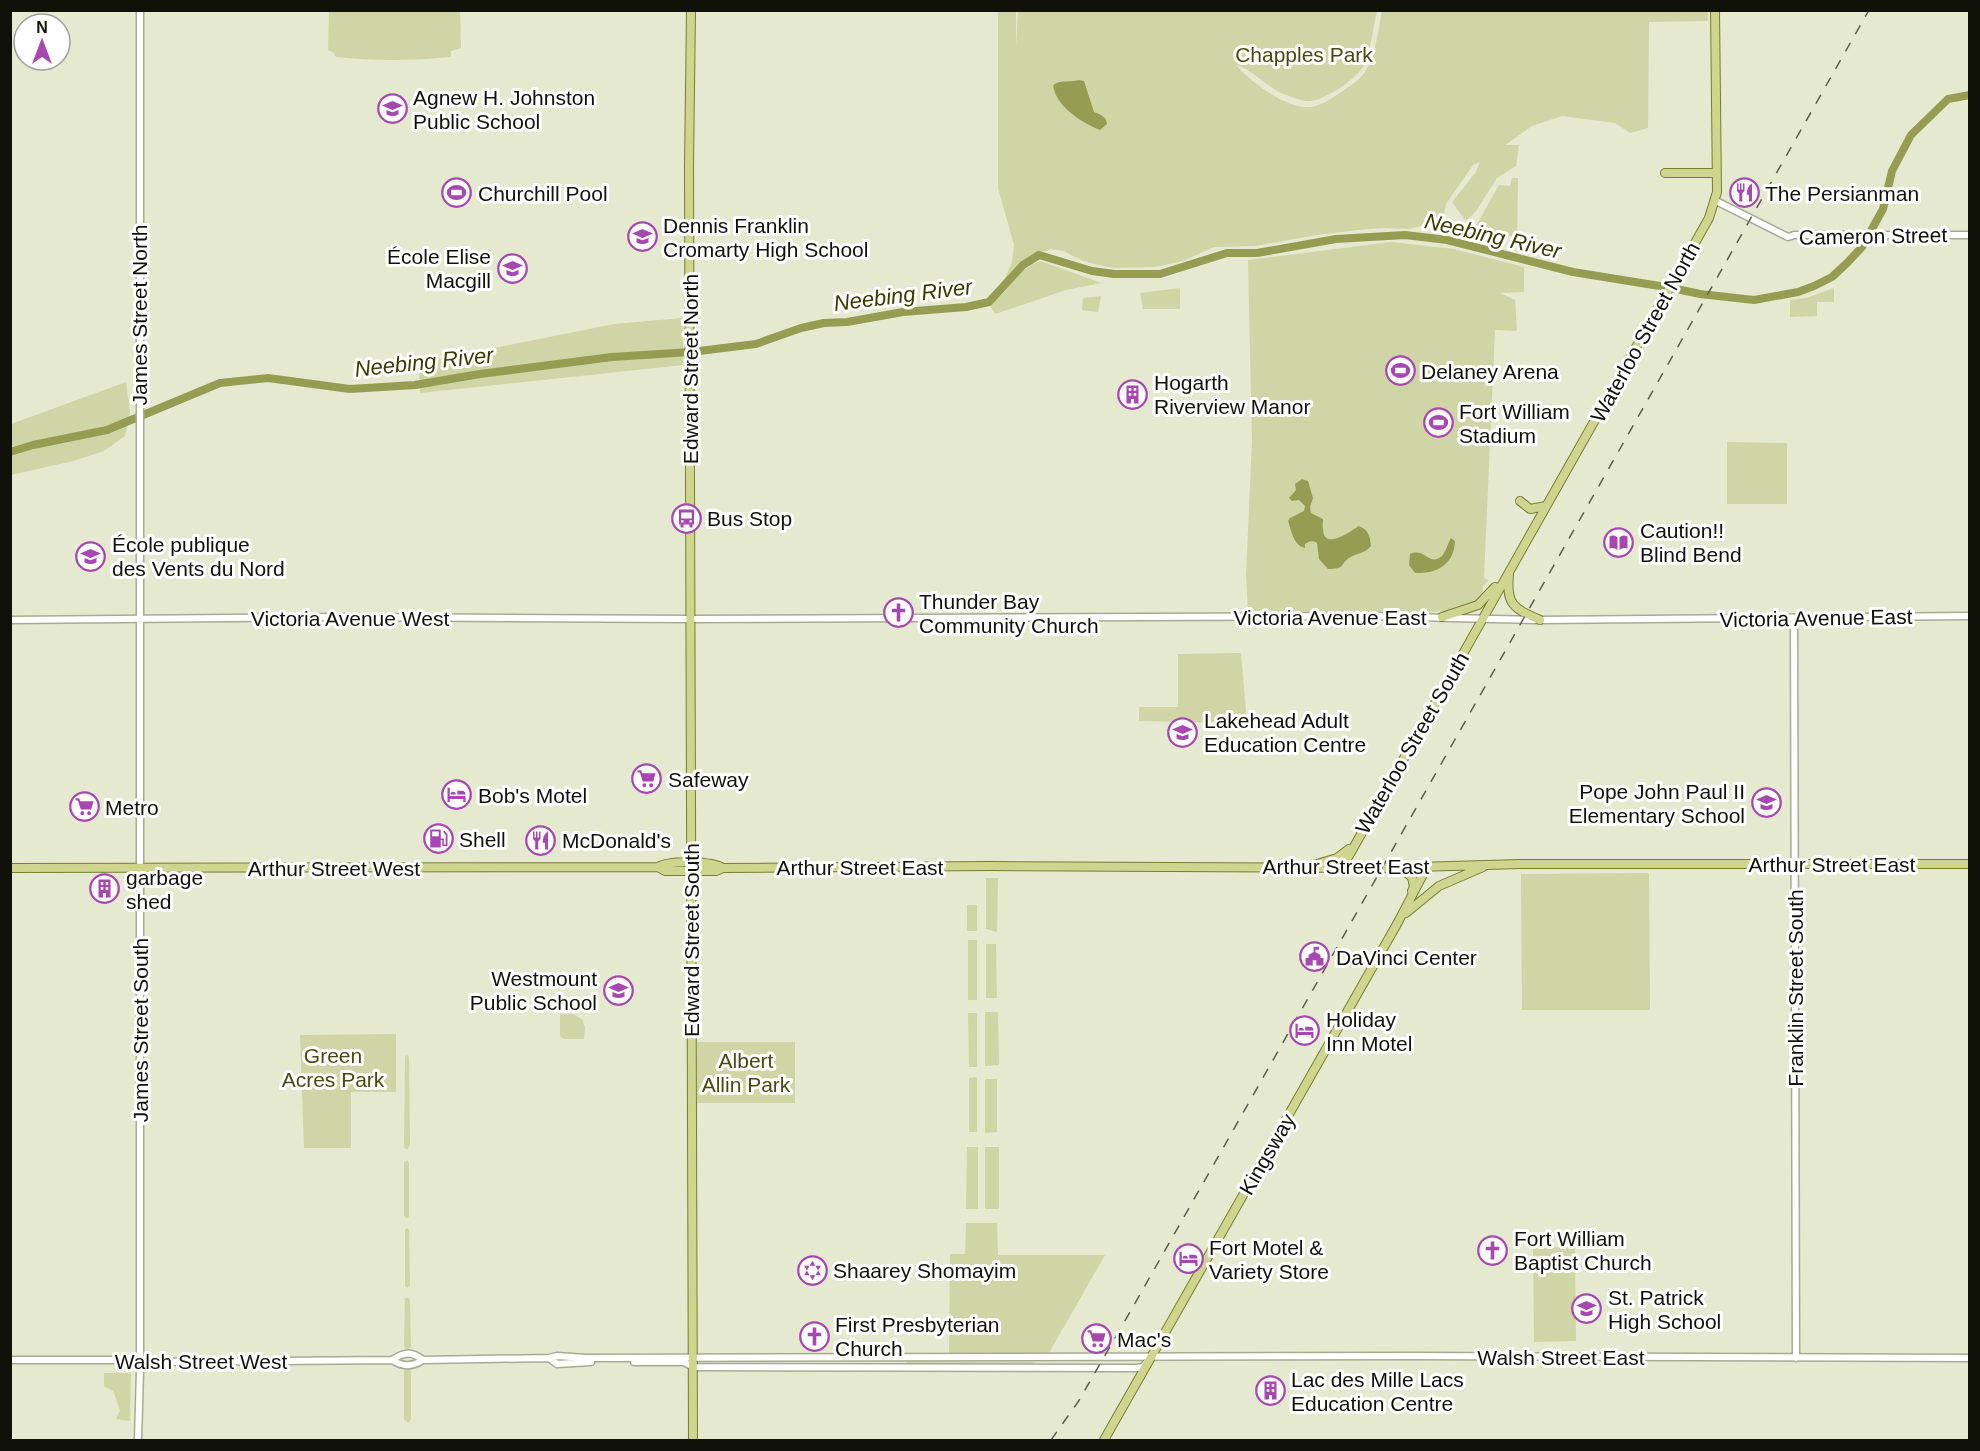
<svg xmlns="http://www.w3.org/2000/svg" width="1980" height="1451" font-family="Arial,sans-serif">
	<style>
		.green { fill: #cfd5a4 }
		.water { fill: #969d53 }
		.lines { fill: none; stroke-linecap: round; stroke-linejoin: round }
		.river { stroke: #969d53; stroke-width: 8 }
		.minor-casing { stroke: #a8ab94; stroke-width: 9 }
		.major-casing { stroke: #777e2f; stroke-width: 10 }
		.minor { stroke: #fff; stroke-width: 6 }
		.major { stroke: #cfd58f; stroke-width: 8 }
		.rail { stroke: #5b5d4f; stroke-width: 1.5; stroke-dasharray: 10 10; stroke-linecap: butt }
		.labels { text-anchor: middle; dominant-baseline: central; stroke-width: 6; stroke-linejoin: round; paint-order: stroke }
		.park-label { font-size: 21px; fill: #474b13; stroke: #fff }
		.poi-label { font-size: 21px; fill: #101109; stroke: #fff; text-anchor: start }
		.street-label { font-size: 21px; fill: #101109; stroke: #fff }
		.water-label { font-size: 22px; font-style: italic; fill: #373b00; stroke: #fff }
	</style>
	<rect width="100%" height="100%" fill="#e5e9d0"/>
	<path class="green" d="M1708,10v11l-59,1 -1,106 -18,5 -15,-10 -53,-7 -30,10 -27,19h14l-3,21 -19,12 -21,33 -10,10 -14,-19 24,-30 4,-10 -7,3 -27,39 -3,14 -7,5 -28,6 -27,-1 -23,2 -41,5 -61,11 -42,1 -31,14 -28,6 -41,1 -24,-5 -16,-6 -10,-6 -14,-2 -3,2 -8,1v3l-16,10 -20,22 1,-7 8,-18 2,-17 -16,-57v-177h18v36l2,-36h359c-4,17 -6,38 -13,54 -6,13 -39,35 -53,36 -9,1 -19,-4 -27,-7 -18,-7 -30,-24 -48,-29 16,18 50,44 75,42 11,-1 24,-11 33,-17 7,-5 16,-10 21,-18 11,-17 13,-42 17,-61z
		M329,11h131l1,37 -10,3v6c-39,4 -77,4 -115,0l-2,-4 -6,-3z
		M1512,178h6l-1,61 -41,-13 23,-41 11,1z
		M1391,242l63,7 70,18v25l-24,1 15,7 2,29 -1,2 -21,-1 -11,248 5,2 -6,6 -2,24 -82,3 -151,-1 -2,-37 6,-134 -4,-181z
		M1040,261l62,22 -36,7 -71,24 -5,-9c19,-14 28,-36 50,-44z
		M1180,288v21h-37l-3,-16z
		M1834,288v14h-17v14l-27,1v-17l16,-2z
		M1101,296l-3,16 -16,-2 1,-12z
		M683,318v47l-263,28 -1,-30 195,-39z
		M126,382l4,30 -5,24 -21,15 -31,10 -62,14v-51z
		M1727,442l60,1v61h-60z
		M1241,653l6,70 -108,-2v-14h39v-53z
		M1648,873l1,1 1,136h-128l-1,-136z
		M986,878h12l-1,54 -11,-3z
		M967,905h10v26h-10z
		M968,940h9v60h-9z
		M986,944h10l1,54h-11z
		M985,1012h13l1,53 -14,1z
		M968,1013h9v54h-8z
		M560,1014h13l9,5 3,8 -1,12h-20l-4,-3z
		M396,1034v58h-45v56h-47l-4,-113z
		M697,1042h98v61h-98z
		M407,1055l2,2 1,88 -3,5 -3,-3 1,-90z
		M977,1077v55h-8v-54z
		M985,1079h12v53l-12,1z
		M967,1147h11v62h-12z
		M985,1147h14v62h-14z
		M407,1160l2,3v53l-2,3 -3,-3v-54z
		M966,1223h31l1,32h107l-56,98 -3,2 -97,1 1,-102h15z
		M407,1228l2,2 1,55 -3,3 -2,-2v-56z
		M1575,1247l1,94 -42,1 -1,-94z
		M405,1298h4l1,3 1,46 -4,3 -3,-3z
		M907,1361l126,1 3,2h-129z
		M408,1368l3,3v48l-3,4 -4,-4v-48z
		M104,1373h27l-1,48 -14,-2 4,-9 -7,-19 -9,-5z"/>
	<path class="water" d="M1079,80l5,1 10,31c7,3 12,4 13,12l-7,6c-19,-8 -44,-23 -47,-45 9,-6 17,-2 26,-5z
		M1302,479l6,2 5,17 -3,9 1,6 12,6c0,4 -1,7 0,10 1,23 29,1 36,-3 10,4 11,11 12,20 -6,8 -15,7 -22,12 -10,7 -3,11 -21,11l-9,-10 -2,-16c-4,-3 -8,-2 -12,1v4c-12,-3 -13,-16 -17,-27l2,-3 14,-7 1,-5 -6,-6 -7,1 -3,-3 7,-8 -1,-6z
		M1451,538l4,3c-1,23 -17,33 -40,32l-6,-8 1,-11c15,-7 19,13 32,2 4,-5 6,-13 9,-18z"/>
	<g class="lines">
		<path class="river" d="M10,452l23,-7 74,-15 113,-47 48,-5 82,11 65,-4 65,-11 132,-17 79,-5 65,-8 45,-16 23,-5 23,-1 56,-10 63,-5 23,-5 34,-37 16,-10 53,16 22,3h46l67,-21h30l79,-14 69,-4 42,5 126,32 99,16 28,6 54,6 44,-8 16,-6 18,-9 15,-14 15,-16 21,-38 9,-38 19,-36 37,-36 22,-4"/>
		<defs>
			<path id="minor" d="M1714,200l74,37 6,-2h176
				M1794,619l2,739
				M10,620l334,-3 346,2 679,-3 171,4 430,-4
				M549,1358l8,6 34,-2
				M10,1360h130l11,2 241,-2c12,7 19,7 31,0 -12,-9 -19,-8 -31,0
				M423,1360l126,-2 8,-2 29,2 829,-2 555,2
				M634,1362h50l9,5 444,1 6,-1 3,-4
				M138,1440l2,-69v-1361"/>
			<path id="major" d="M691,10l-2,156 4,1274
				M1665,173h51
				M1520,501l10,8 16,-3
				M1509,574c-3,31 4,34 31,46
				M1442,617l36,-12 17,-18
				M1317,864l20,-6 12,-9
				M658,867l7,4h51l7,-3 268,-2 391,2 138,-4h450
				M10,868l648,-1c11,-7 54,-6 65,1
				M1342,868l367,-650 8,-26 -2,-182
				M1400,868l12,9 2,10 -2,4
				M1406,913l33,-27 44,-19
				M1104,1440l293,-516 30,-57"/>
		</defs>
		<use href="#minor" class="minor-casing"/>
		<use href="#major" class="major-casing"/>
		<use href="#minor" class="minor"/>
		<use href="#major" class="major"/>
		<path class="rail" d="M1051,1440l27,-38 52,-90 739,-1302"/>
	</g>
	<defs>
		<symbol id="school-ring" viewBox="-11 -11 22 22"><circle r="9.5" fill="#fff" stroke="#a748b1" stroke-width="1.5"/><path d="M0-5L7-2L0 1L-7-2ZM-4 1L0 2.5L4 1V4Q0 6-4 4Z" fill="#a748b1"/></symbol>
		<symbol id="stadium-ring" viewBox="-11 -11 22 22"><circle r="9.5" fill="#fff" stroke="#a748b1" stroke-width="1.5"/><path d="M0-5a6.5 5 0 1 0 0 10a6.5 5 0 1 0 0-10ZM-3.5-1.8h7v3.6h-7Z" fill="#a748b1"/></symbol>
		<symbol id="restaurant-ring" viewBox="-11 -11 22 22"><circle r="9.5" fill="#fff" stroke="#a748b1" stroke-width="1.5"/><path d="M-5-6h1v4h1v-4h1v4h1v-4h1v5L-1.5 .5V6h-2V.5L-5-1ZM5-6V6H3V1.5H1.5Q1.5-4 5-6Z" fill="#a748b1"/></symbol>
		<symbol id="building-ring" viewBox="-11 -11 22 22"><circle r="9.5" fill="#fff" stroke="#a748b1" stroke-width="1.5"/><path d="M-4-6H4V6H1V3H-1V6H-4ZM-2.5-4.3h1.7v1.8h-1.7ZM.8-4.3h1.7v1.8H.8ZM-2.5-1h1.7V.8h-1.7ZM.8-1h1.7V.8H.8Z" fill="#a748b1"/></symbol>
		<symbol id="bus-ring" viewBox="-11 -11 22 22"><circle r="9.5" fill="#fff" stroke="#a748b1" stroke-width="1.5"/><path d="M-5-6H5V4H4V6H2V4H-2V6H-4V4H-5ZM-3.5-4V0h7V-4ZM-3.5 1.2v1.5H-2V1.2ZM2 1.2v1.5H3.5V1.2Z" fill="#a748b1"/></symbol>
		<symbol id="library-ring" viewBox="-11 -11 22 22"><circle r="9.5" fill="#fff" stroke="#a748b1" stroke-width="1.5"/><path d="M-6-4Q-3-5.5-.7-3.5V5Q-3 3-6 4ZM6-4Q3-5.5 .7-3.5V5Q3 3 6 4Z" fill="#a748b1"/></symbol>
		<symbol id="church-ring" viewBox="-11 -11 22 22"><circle r="9.5" fill="#fff" stroke="#a748b1" stroke-width="1.5"/><path d="M-1.2-6h2.4v3.5h3.3v2.4h-3.3V6h-2.4V-.1h-3.3v-2.4h3.3Z" fill="#a748b1"/></symbol>
		<symbol id="supermarket-ring" viewBox="-11 -11 22 22"><circle r="9.5" fill="#fff" stroke="#a748b1" stroke-width="1.5"/><path d="M-6-5.5h2.5l.6 2H6L4.5 2H-2.5L-4.4-4H-6ZM-1.5 3.2a1.3 1.3 0 1 0 .1 0ZM3 3.2a1.3 1.3 0 1 0 .1 0Z" fill="#a748b1"/></symbol>
		<symbol id="hotel-ring" viewBox="-11 -11 22 22"><circle r="9.5" fill="#fff" stroke="#a748b1" stroke-width="1.5"/><path d="M-6-4.5h1.5V1H6V5H4.5V3h-9V5H-6ZM-4 0a1.8 1.8 0 1 1 3.6 0ZM.5 0V-2.5h3Q6-2.5 6 0Z" fill="#a748b1"/></symbol>
		<symbol id="fuel-ring" viewBox="-11 -11 22 22"><circle r="9.5" fill="#fff" stroke="#a748b1" stroke-width="1.5"/><path d="M-5.5-6h7V0h2V4h1.3V-2.5L3-4.5l.8-.8L6-3V5H2.5V1h-1V6h-7ZM-4.2-4.7v3.2H.2V-4.7Z" fill="#a748b1"/></symbol>
		<symbol id="civic-ring" viewBox="-11 -11 22 22"><circle r="9.5" fill="#fff" stroke="#a748b1" stroke-width="1.5"/><path d="M-.6-6.5H3V-4.5H.6V-3L4-1V1h2V6H-6V1h2V-1L-.6-3ZM-1.2 2.5V6h2.4V2.5Z" fill="#a748b1"/></symbol>
		<symbol id="synagogue-ring" viewBox="-11 -11 22 22"><circle r="9.5" fill="#fff" stroke="#a748b1" stroke-width="1.5"/><path d="M0-6.5L5.6 3.2H-5.6ZM0 6.5L5.6-3.2H-5.6Z" fill="#a748b1"/></symbol>
	</defs>
	<g fill-rule="evenodd">
		<use href="#school-ring" x="376" y="92" width="33" height="33"/>
		<use href="#stadium-ring" x="440" y="176" width="33" height="33"/>
		<use href="#restaurant-ring" x="1728" y="176" width="33" height="33"/>
		<use href="#school-ring" x="626" y="220" width="33" height="33"/>
		<use href="#school-ring" x="496" y="252" width="33" height="33"/>
		<use href="#stadium-ring" x="1384" y="354" width="33" height="33"/>
		<use href="#building-ring" x="1116" y="378" width="33" height="33"/>
		<use href="#stadium-ring" x="1422" y="406" width="33" height="33"/>
		<use href="#bus-ring" x="670" y="502" width="33" height="33"/>
		<use href="#library-ring" x="1602" y="526" width="33" height="33"/>
		<use href="#school-ring" x="74" y="540" width="33" height="33"/>
		<use href="#church-ring" x="882" y="596" width="33" height="33"/>
		<use href="#school-ring" x="1166" y="716" width="33" height="33"/>
		<use href="#supermarket-ring" x="630" y="762" width="33" height="33"/>
		<use href="#hotel-ring" x="440" y="778" width="33" height="33"/>
		<use href="#school-ring" x="1750" y="786" width="33" height="33"/>
		<use href="#supermarket-ring" x="68" y="790" width="33" height="33"/>
		<use href="#fuel-ring" x="422" y="822" width="33" height="33"/>
		<use href="#restaurant-ring" x="524" y="824" width="33" height="33"/>
		<use href="#building-ring" x="88" y="872" width="33" height="33"/>
		<use href="#civic-ring" x="1298" y="940" width="33" height="33"/>
		<use href="#school-ring" x="602" y="974" width="33" height="33"/>
		<use href="#hotel-ring" x="1288" y="1014" width="33" height="33"/>
		<use href="#church-ring" x="1476" y="1234" width="33" height="33"/>
		<use href="#hotel-ring" x="1172" y="1242" width="33" height="33"/>
		<use href="#synagogue-ring" x="796" y="1254" width="33" height="33"/>
		<use href="#school-ring" x="1570" y="1292" width="33" height="33"/>
		<use href="#church-ring" x="798" y="1320" width="33" height="33"/>
		<use href="#supermarket-ring" x="1080" y="1322" width="33" height="33"/>
		<use href="#building-ring" x="1254" y="1374" width="33" height="33"/>
	</g>
	<g class="labels">
		<g class="park-label">
			<text x="1304" y="54">Chapples Park</text>
			<text x="333" y="1055">Green<tspan x="333" dy="24">Acres Park</tspan></text>
			<text x="746" y="1060">Albert<tspan x="746" dy="24">Allin Park</tspan></text>
		</g>
		<g class="poi-label">
			<text x="413" y="97">Agnew H. Johnston<tspan x="413" dy="24">Public School</tspan></text>
			<text x="478" y="193">Churchill Pool</text>
			<text x="1765" y="193">The Persianman</text>
			<text x="663" y="225">Dennis Franklin<tspan x="663" dy="24">Cromarty High School</tspan></text>
			<text x="491" y="256" text-anchor="end">École Elise<tspan x="491" dy="24">Macgill</tspan></text>
			<text x="1421" y="371">Delaney Arena</text>
			<text x="1154" y="382">Hogarth<tspan x="1154" dy="24">Riverview Manor</tspan></text>
			<text x="1459" y="411">Fort William<tspan x="1459" dy="24">Stadium</tspan></text>
			<text x="707" y="518">Bus Stop</text>
			<text x="1640" y="530">Caution!!<tspan x="1640" dy="24">Blind Bend</tspan></text>
			<text x="112" y="544">École publique<tspan x="112" dy="24">des Vents du Nord</tspan></text>
			<text x="919" y="601">Thunder Bay<tspan x="919" dy="24">Community Church</tspan></text>
			<text x="1204" y="720">Lakehead Adult<tspan x="1204" dy="24">Education Centre</tspan></text>
			<text x="668" y="779">Safeway</text>
			<text x="1745" y="791" text-anchor="end">Pope John Paul II<tspan x="1745" dy="24">Elementary School</tspan></text>
			<text x="478" y="795">Bob's Motel</text>
			<text x="105" y="807">Metro</text>
			<text x="459" y="839">Shell</text>
			<text x="562" y="840">McDonald's</text>
			<text x="126" y="877">garbage<tspan x="126" dy="24">shed</tspan></text>
			<text x="1336" y="957">DaVinci Center</text>
			<text x="597" y="978" text-anchor="end">Westmount<tspan x="597" dy="24">Public School</tspan></text>
			<text x="1326" y="1019">Holiday<tspan x="1326" dy="24">Inn Motel</tspan></text>
			<text x="1514" y="1238">Fort William<tspan x="1514" dy="24">Baptist Church</tspan></text>
			<text x="1209" y="1247">Fort Motel &amp;<tspan x="1209" dy="24">Variety Store</tspan></text>
			<text x="833" y="1270">Shaarey Shomayim</text>
			<text x="1608" y="1297">St. Patrick<tspan x="1608" dy="24">High School</tspan></text>
			<text x="835" y="1324">First Presbyterian<tspan x="835" dy="24">Church</tspan></text>
			<text x="1117" y="1339">Mac's</text>
			<text x="1291" y="1379">Lac des Mille Lacs<tspan x="1291" dy="24">Education Centre</tspan></text>
		</g>
		<g class="street-label">
			<text transform="translate(1873 236) rotate(-1)">Cameron Street</text>
			<text transform="translate(139 315) rotate(-90)">James Street North</text>
			<text transform="translate(1645 332) rotate(-61)">Waterloo Street North</text>
			<text transform="translate(690 369) rotate(-90)">Edward Street North</text>
			<text x="1330" y="617">Victoria Avenue East</text>
			<text x="350" y="618">Victoria Avenue West</text>
			<text transform="translate(1816 618) rotate(-1)">Victoria Avenue East</text>
			<text transform="translate(1412 743) rotate(-60)">Waterloo Street South</text>
			<text x="1832" y="864">Arthur Street East</text>
			<text x="1346" y="866">Arthur Street East</text>
			<text x="860" y="867">Arthur Street East</text>
			<text x="334" y="868">Arthur Street West</text>
			<text transform="translate(691 940) rotate(-90)">Edward Street South</text>
			<text transform="translate(1795 988) rotate(-90)">Franklin Street South</text>
			<text transform="translate(140 1030) rotate(-90)">James Street South</text>
			<text transform="translate(1267 1154) rotate(-60)">Kingsway</text>
			<text x="1561" y="1357">Walsh Street East</text>
			<text x="201" y="1361">Walsh Street West</text>
		</g>
		<g class="water-label">
			<text transform="translate(1493 236) rotate(13)">Neebing River</text>
			<text transform="translate(903 295) rotate(-7)">Neebing River</text>
			<text transform="translate(424 362) rotate(-6)">Neebing River</text>
		</g>
	</g>
	<rect width="1980" height="1451" fill="none" stroke="#101109" stroke-width="24"/>
	<g transform="translate(42 42)"><circle r="28" fill="#ffffff" stroke="#9fa09d" stroke-width="1.5"/>
	<path d="M0-4.5L10 22L0 15L-10 22Z" fill="#a748b1"/>
	<text y="-9" font-size="16" font-weight="bold" text-anchor="middle" fill="#101109">N</text>
	</g>
</svg>
